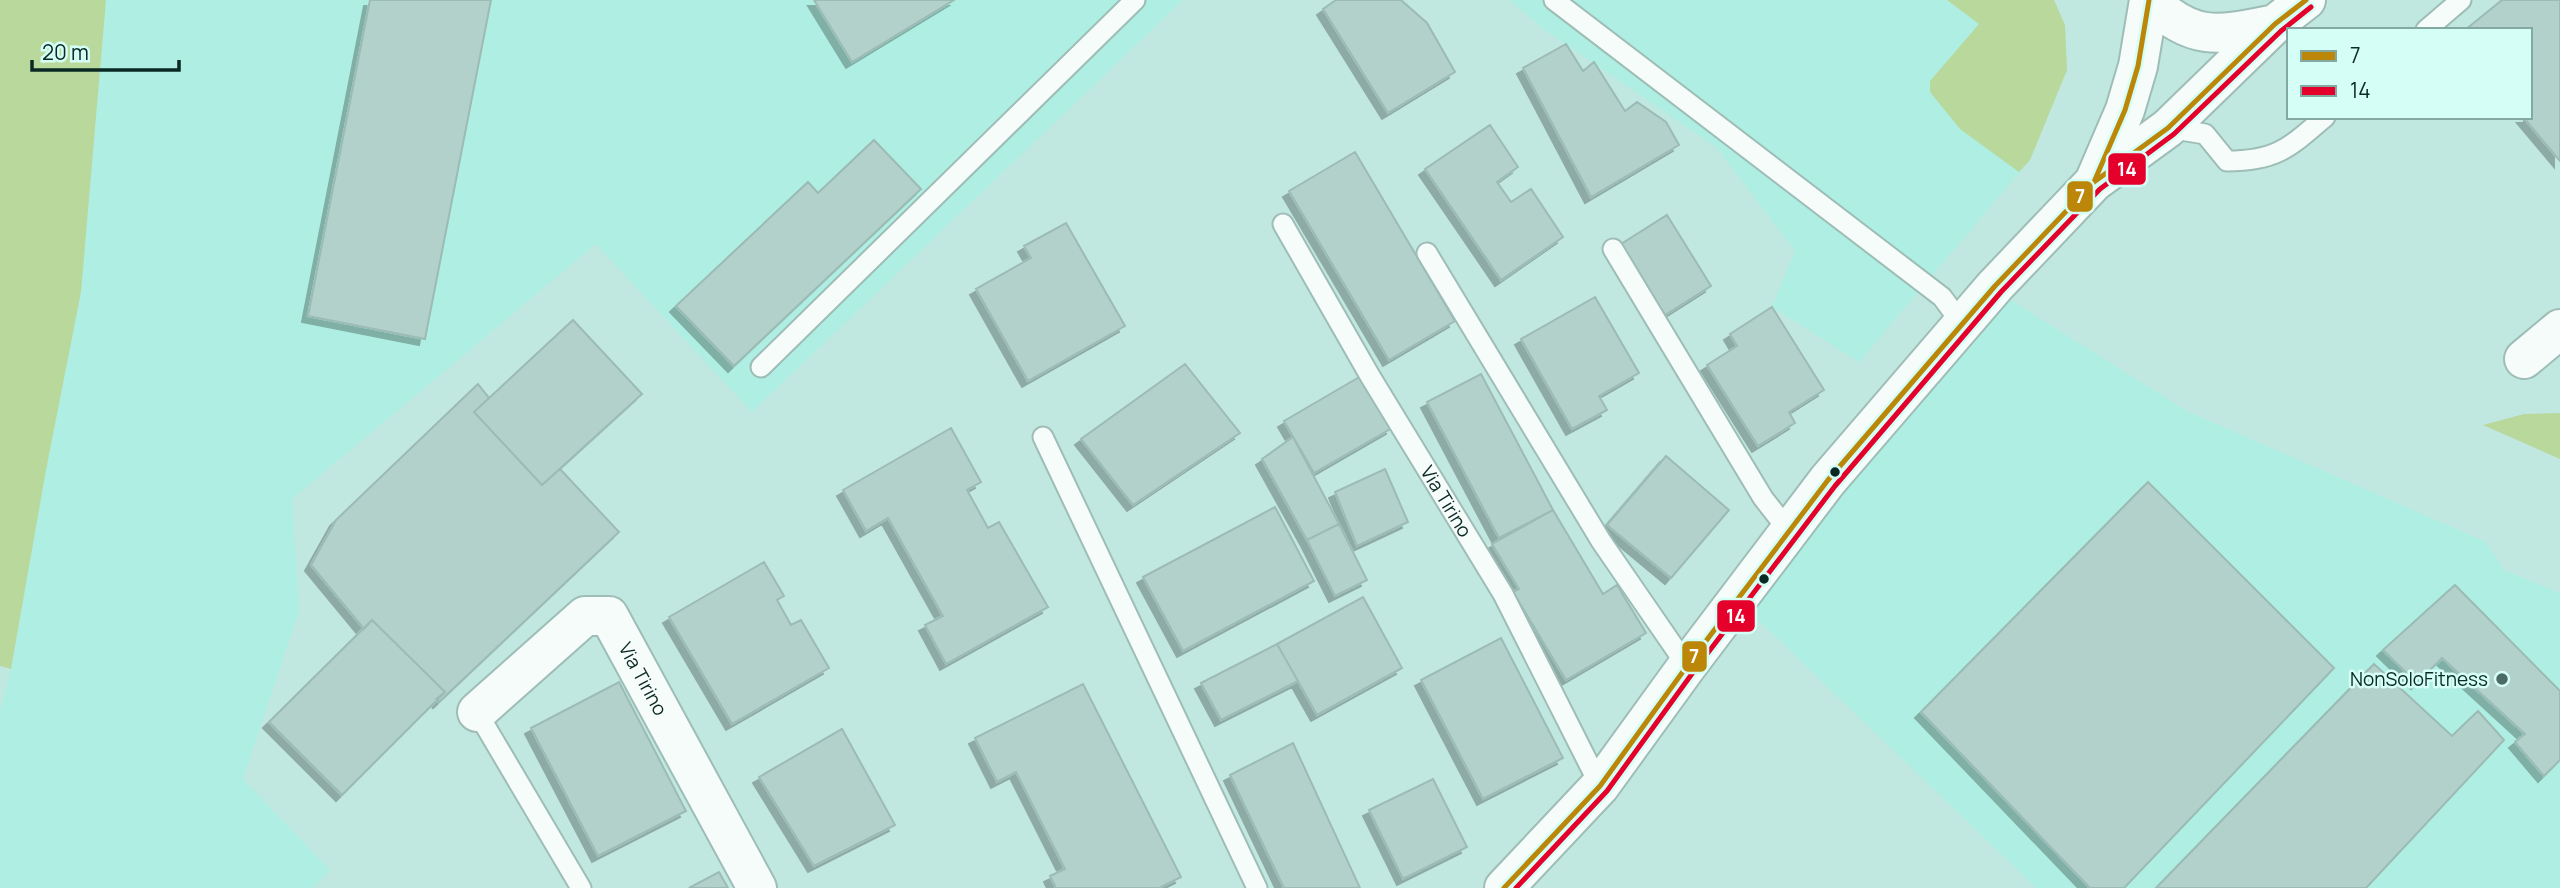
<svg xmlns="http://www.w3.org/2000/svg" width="2560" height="888" font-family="Manrope,sans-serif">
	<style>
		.built { fill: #afeee2 }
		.grass { fill: #b8d89c }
		.building { fill: #b2d1cb; stroke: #9cbbb5; stroke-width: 2; filter: url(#shadow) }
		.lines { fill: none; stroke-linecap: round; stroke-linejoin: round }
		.service-casing { stroke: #9ebdb7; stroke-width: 23 }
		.minor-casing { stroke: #9ebdb7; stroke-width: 42 }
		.tertiary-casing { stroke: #9ebdb7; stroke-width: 42 }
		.service { stroke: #f6fcfa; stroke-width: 19 }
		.minor { stroke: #f6fcfa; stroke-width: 38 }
		.tertiary { stroke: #f6fcfa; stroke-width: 38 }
		.bus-1-casing { stroke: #d5fff6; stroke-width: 10 }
		.bus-2-casing { stroke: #d5fff6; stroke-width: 10 }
		.bus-1 { stroke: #bc8709; stroke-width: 5 }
		.bus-2 { stroke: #e4002b; stroke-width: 5 }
		.bus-dot { fill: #0b2924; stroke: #d5fff6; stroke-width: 2.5 }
		.poi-dot { fill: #4b6c66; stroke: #d5fff6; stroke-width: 2.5 }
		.labels { text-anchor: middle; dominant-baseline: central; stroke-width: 5; stroke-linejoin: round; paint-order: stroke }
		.street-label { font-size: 19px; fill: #0b2924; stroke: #d5fff6 }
		.poi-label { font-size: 19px; fill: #0b2924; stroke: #d5fff6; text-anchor: end }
		.line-badge { stroke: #d5fff6; stroke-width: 2.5 }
		.badge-label { font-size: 19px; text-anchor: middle; font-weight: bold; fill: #fff }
	</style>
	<defs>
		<filter id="shadow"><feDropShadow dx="-6" dy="6" stdDeviation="0" flood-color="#0004"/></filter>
	</defs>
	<rect width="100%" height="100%" fill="#c1e8e0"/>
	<path class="built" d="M106,0h1077l-431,412 -156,-168 -304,255 7,112 -56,168 87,91 -17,18h-313v-177l11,-42 35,-199 35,-178z
		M1509,0h545l11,25 2,45 -37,90 -171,202 -87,-55 23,-56 -78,-103 -172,-118z
		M2001,294l186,117 299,131 18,28 56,23v295h-524l-288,-278z"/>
	<path class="grass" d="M0,0h106l-25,292 -35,178 -35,199 -11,-3z
		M1947,0h107l11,25 2,45 -37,90 -11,12 -59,-43 -30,-37v-11l49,-57z
		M2560,413v46l-77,-34 41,-11z"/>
	<path class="building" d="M370,0h121l-66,339 -117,-23z
		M814,0h140l-102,62z
		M1336,0h65l26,23 28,49 -67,41 -65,-104z
		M2502,0h58v161l-37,-44h7v-87h-65z
		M1566,44l17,27 11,-9 31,49 12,-9 29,20 13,23 -88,52 -68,-129z
		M1490,125l28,42 -21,15 14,20 20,-13 32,48 -62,43 -76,-111z
		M874,140l47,49 -187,177 -58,-60 132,-124 10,11z
		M1355,152l100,169 -66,39 -100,-169z
		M1667,215l44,71 -46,29 -44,-71z
		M1066,223l59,103 -97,55 -52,-92 55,-31 -7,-12z
		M1595,297l44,76 -40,23 8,14 -35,19 -51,-90z
		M1772,307l52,83 -35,22 6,11 -37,23 -51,-81 30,-19 -7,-12z
		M573,320l69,74 -100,91 -68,-73z
		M1185,364l55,69 -107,72 -52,-66z
		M1481,374l72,136 -54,28 -72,-136z
		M1361,376l31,52 -78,45 -30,-52z
		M478,384l11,14 -15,14 68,73 18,-16 59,63 -180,170 -3,-3 9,-7 -73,-72 -8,9 -53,-64 25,-45z
		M951,428l30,54 -14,8 21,38 11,-6 49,85 -102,57 -21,-39 18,-9 -55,-98 -22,13 -23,-41z
		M1293,437l46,87 -32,16 -45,-81z
		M1666,456l63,54 -58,68 -64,-53z
		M1385,469l23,53 -51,24 -22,-54z
		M2148,482l186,186 -210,220h-34l-169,-176z
		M1275,507l39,74 -131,70 -40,-74z
		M1553,510l50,84 14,-9 29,48 -80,47 -53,-88 6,-3 -27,-45z
		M1339,524l28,56 -32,16 -28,-56z
		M764,562l20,34 -7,4 14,25 10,-5 28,48 -97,56 -63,-107z
		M2455,585l105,106v69l-16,16 -29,-34 10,-8 -83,-76 -25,25 -34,-33z
		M1363,597l39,71 -85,47 -40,-71z
		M372,620l73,72 -103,103 -73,-73z
		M1501,638l62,120 -80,41 -62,-119z
		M1277,644l21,37 -77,39 -20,-37z
		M2374,664l78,72 26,-25 26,29 -138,148h-210z
		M619,682l67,129 -88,45 -67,-128z
		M1083,684l98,193 -22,11h-103l-6,-12 15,-7 -49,-97 -19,10 -22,-44z
		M842,729l53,96 -81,41 -55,-89z
		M1293,743l67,145h-76l-54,-113z
		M1433,779l34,68 -64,32 -34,-69z
		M719,872l9,16h-39z"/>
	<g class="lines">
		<defs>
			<g id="service">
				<path d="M1554,0l388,297 20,27"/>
				<path d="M2426,30l35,-30"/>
				<path d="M2168,128l37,6 22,27c49,0 62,-13 98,-44"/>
				<path id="s1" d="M1283,224l87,152 133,218 97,192"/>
				<path d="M1613,249l150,249 25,32"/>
				<path d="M1427,253l174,288 86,125"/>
				<path d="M761,367l374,-367"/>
				<path d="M1043,437l214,451"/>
				<path d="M477,712l104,176"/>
			</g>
			<g id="minor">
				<path d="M2524,359l36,-30"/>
				<path id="s2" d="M477,712l108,-96h24l148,272"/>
			</g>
			<path id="tertiary" d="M2150,0c43,43 70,35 125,24
				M2094,182l31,-72 13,-44 11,-66
				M1504,888l96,-102 87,-120 141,-186 167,-194 99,-104 74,-54 107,-104 31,-24"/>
		</defs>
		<use href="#service" class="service-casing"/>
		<use href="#minor" class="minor-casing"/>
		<use href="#tertiary" class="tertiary-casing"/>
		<use href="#service" class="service"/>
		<use href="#minor" class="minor"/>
		<use href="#tertiary" class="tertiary"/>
		<defs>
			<path id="bus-1" d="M2094,182l31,-72 13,-44 11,-66
				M1504,888l96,-102 87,-120 141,-186 167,-194 99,-104 74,-54 107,-104 31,-24"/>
			<path id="bus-2" d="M1516,888l91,-97 87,-120 141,-185 166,-194 99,-103 74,-55 107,-103 30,-24"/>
		</defs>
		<use href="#bus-1" class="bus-1-casing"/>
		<use href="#bus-2" class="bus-2-casing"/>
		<use href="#bus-1" class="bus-1"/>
		<use href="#bus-2" class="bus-2"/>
	</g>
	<g class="bus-dot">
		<circle cx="1835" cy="472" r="6"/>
		<circle cx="1764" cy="579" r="6"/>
	</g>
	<circle class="poi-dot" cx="2502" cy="679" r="7"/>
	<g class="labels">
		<g class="street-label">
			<text stroke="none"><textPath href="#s1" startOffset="322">Via Tirino</textPath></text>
			<text stroke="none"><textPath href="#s2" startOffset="240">Via Tirino</textPath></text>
		</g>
		<g class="poi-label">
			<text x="2488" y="679">NonSoloFitness</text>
		</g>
	</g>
	<g class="line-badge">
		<rect x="2107" y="152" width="40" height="34" rx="7" fill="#e4002b"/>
		<rect x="2066" y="180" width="28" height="33" rx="7" fill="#bc8709"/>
		<rect x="1716" y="599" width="40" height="34" rx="7" fill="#e4002b"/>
		<rect x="1681" y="640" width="27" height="33" rx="7" fill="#bc8709"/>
	</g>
	<g class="badge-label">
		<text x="2127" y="176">14</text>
		<text x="2080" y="203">7</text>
		<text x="1736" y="623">14</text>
		<text x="1694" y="663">7</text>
	</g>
	<rect x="2287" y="28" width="245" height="91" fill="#d5fff6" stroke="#84a9a2" stroke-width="2"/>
	<rect x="2301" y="51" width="35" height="10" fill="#bc8709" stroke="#84a9a2" stroke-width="2"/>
	<text x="2350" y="63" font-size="21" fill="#0b2924">7</text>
	<rect x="2301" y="86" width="35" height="10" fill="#e4002b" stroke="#84a9a2" stroke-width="2"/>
	<text x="2350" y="98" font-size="21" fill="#0b2924">14</text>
	<path d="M32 60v10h147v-10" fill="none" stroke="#0b2924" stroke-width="3.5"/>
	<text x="42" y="60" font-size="21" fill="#0b2924" stroke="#d5fff6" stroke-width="5" paint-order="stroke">20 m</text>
</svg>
